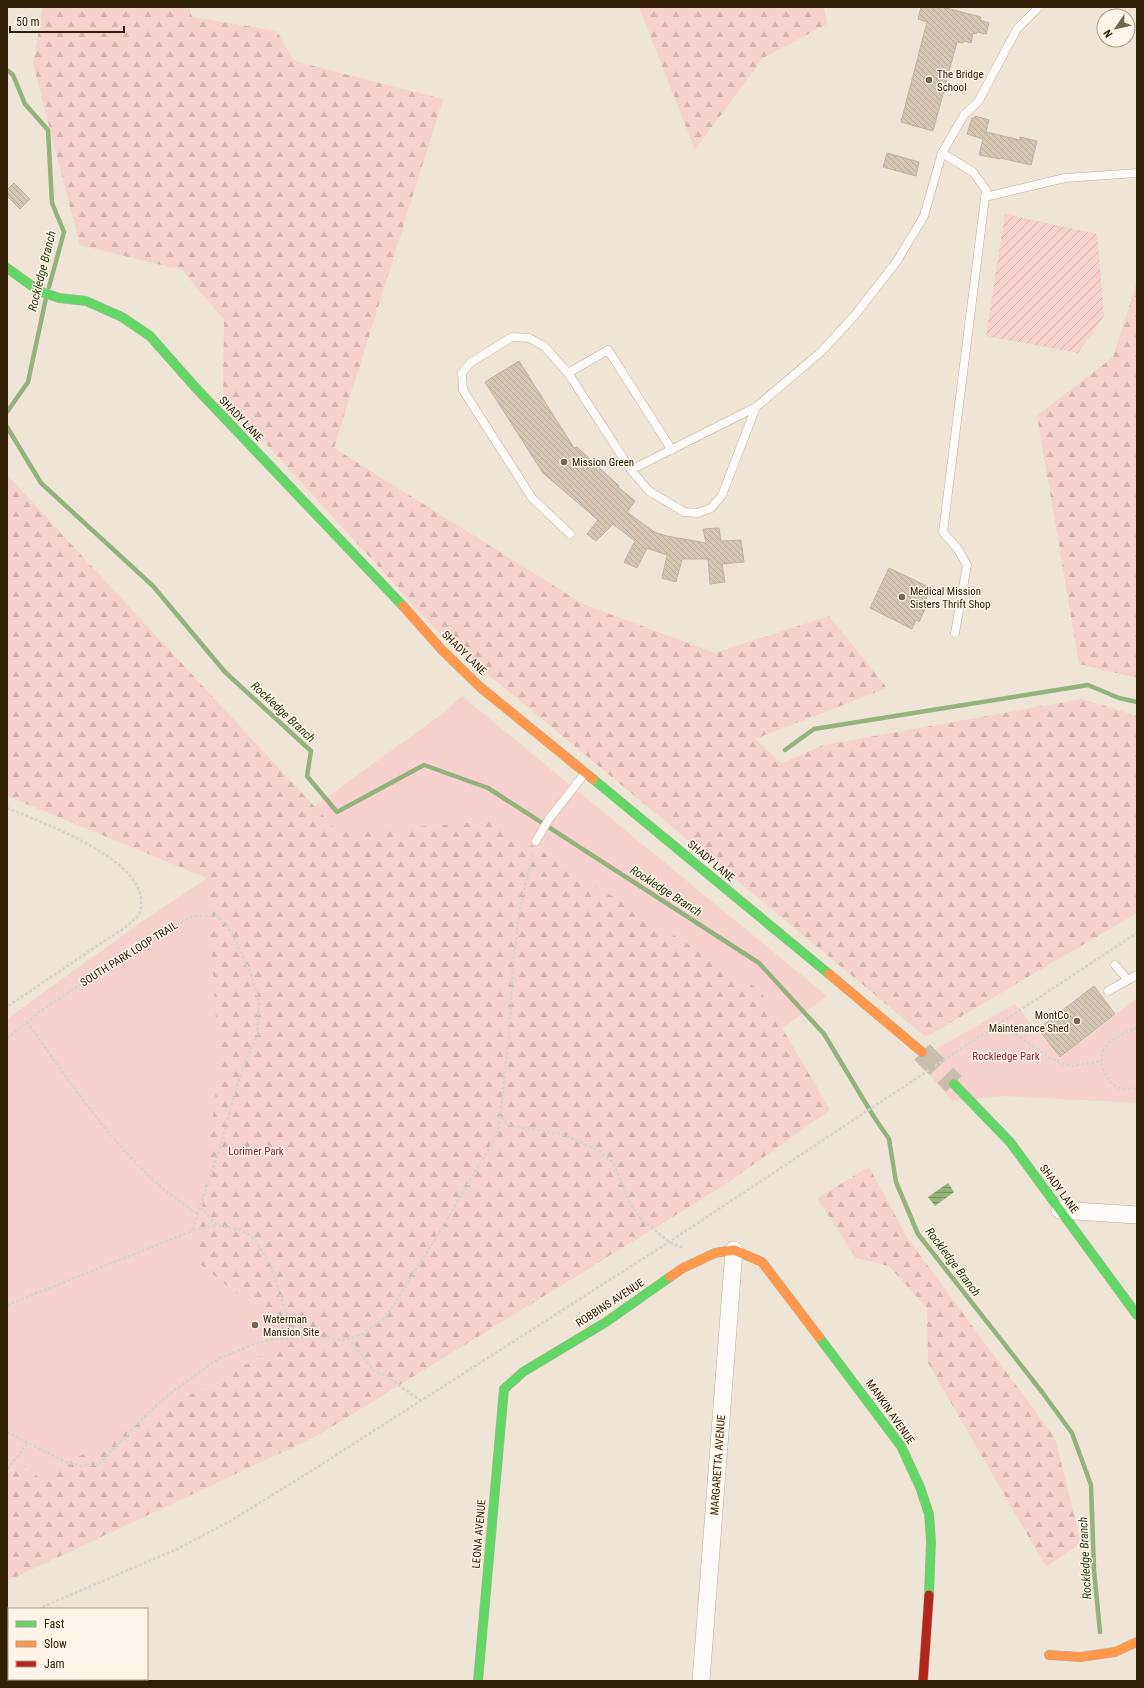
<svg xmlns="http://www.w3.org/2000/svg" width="1144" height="1688" font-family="'Roboto Condensed',sans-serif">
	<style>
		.green { fill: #f7d1cd }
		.forest { fill: url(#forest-firs) }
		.garden { fill: url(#garden-furrows) }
		.water { fill: url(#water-rules) }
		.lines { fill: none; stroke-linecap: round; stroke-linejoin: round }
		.stream { stroke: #93b37b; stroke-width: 4.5 }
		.building { fill: url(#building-back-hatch); stroke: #beb29f }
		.secondary-tunnel { stroke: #c8bead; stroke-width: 22; stroke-dasharray: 22 11; stroke-linecap: butt }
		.lane-casing { stroke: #bcb09d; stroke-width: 9 }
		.street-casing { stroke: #bcb09d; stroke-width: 18 }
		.fast-casing { stroke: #bcb09d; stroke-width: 10 }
		.slow-casing { stroke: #bcb09d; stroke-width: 10 }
		.jam-casing { stroke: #bcb09d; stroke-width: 10 }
		.path { stroke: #d6d3ce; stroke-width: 2.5; stroke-dasharray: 3 2; stroke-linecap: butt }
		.lane { stroke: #fcfbf9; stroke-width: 8 }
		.street { stroke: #fcfbf9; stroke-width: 17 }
		.fast { stroke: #63d668; stroke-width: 9 }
		.slow { stroke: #ff974d; stroke-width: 9 }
		.jam { stroke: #b3261e; stroke-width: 9 }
		.poi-dot { fill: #73654e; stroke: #fef5e8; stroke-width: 1.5 }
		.labels { text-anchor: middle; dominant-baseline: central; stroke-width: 3; stroke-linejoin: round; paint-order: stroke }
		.poi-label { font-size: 11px; fill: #312005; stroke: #fef5e8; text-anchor: start }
		.street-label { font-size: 11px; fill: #312005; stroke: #fef5e8 }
		.park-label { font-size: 11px; fill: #8e1f33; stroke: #fef5e8 }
		.water-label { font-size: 12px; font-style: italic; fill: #1f3f0b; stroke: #fef5e8 }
	</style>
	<defs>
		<pattern id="forest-firs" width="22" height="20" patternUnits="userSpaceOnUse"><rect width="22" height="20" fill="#f7d1cd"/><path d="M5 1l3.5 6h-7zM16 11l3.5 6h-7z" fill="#d4b3af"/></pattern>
		<pattern id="garden-furrows" width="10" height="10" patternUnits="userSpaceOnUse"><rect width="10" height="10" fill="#f7d1cd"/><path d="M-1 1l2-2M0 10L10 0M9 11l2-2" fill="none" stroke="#d4b3af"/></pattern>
		<pattern id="water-rules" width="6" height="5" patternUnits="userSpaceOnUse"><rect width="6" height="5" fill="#93b37b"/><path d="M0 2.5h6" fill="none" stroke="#799163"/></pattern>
		<pattern id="building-back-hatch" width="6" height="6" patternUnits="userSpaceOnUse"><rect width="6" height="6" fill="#d4c6b0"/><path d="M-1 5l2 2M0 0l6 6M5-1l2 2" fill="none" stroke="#b6aa96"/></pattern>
	</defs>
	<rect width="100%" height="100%" fill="#eee5d7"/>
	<path class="green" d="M462,696l365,300 -62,45 -758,511v-533l130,-94 70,-47 1,5 237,-171z
		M1137,998v105l-131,-7 -54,5 -35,-41 98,-56 45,54z"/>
	<path class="forest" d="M43,7h146l3,10 85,14 17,30 149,38 -109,349 249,156 132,49 114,-37 58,72 -132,51 26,24 43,-18 258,-46 55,17v197l-211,124 -482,-399 -221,-241 1,-77 -42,-50 -102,-25 -47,-181z
		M639,7h185l3,17 -64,34 -68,92z
		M1137,281v397l-58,-14 -42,-248 76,-59z
		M7,475l332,358 155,-12 266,169 70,120 -104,74 -411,253 -308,144v-128l33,25 253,-140 -97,-77 23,-196 -12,-187 -200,-82z
		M869,1167l39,72 147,199 26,105 -35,24 -118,-204 -1,-55 -38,-42 -33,-8 -39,-60z"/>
	<path class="garden" d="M1005,214l92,20 7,82 -26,37 -92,-17z"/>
	<path class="water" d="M948,1183l6,9 -19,14 -7,-9z"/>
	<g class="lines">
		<path class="stream" d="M7,70l6,5 12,29 23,26 4,73 12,29 -15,55
			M7,412l21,-30 18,-84
			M7,427l34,56 112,103 72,86 86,79 -4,25 30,36 87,-47 64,23 271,175 65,71 50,83 15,22 7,43 22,52 124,158 30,41 19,52 3,85 6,62
			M785,750l29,-21 274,-44 31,13 18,4"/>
	</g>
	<path class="building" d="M921,7h21l39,10 -1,3 9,3 -3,11 -9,-2 -1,2 -3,-1 -2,10 -7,-2 -1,2 -6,-1 -24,89 -32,-9 26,-100 -9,-3z
		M975,116l14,4 -3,12 34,8v-3l17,4 -6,24 -31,-7v1l-21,-4 4,-16 -16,-5 5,-16h3z
		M887,153l32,9 -3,14 -33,-9z
		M14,183l16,16 -10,10 -13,-13v-6z
		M519,361l55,87 3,-1 42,39 -1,1 17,14 -8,11 27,20 13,4 39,7 -3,-14 16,-1 2,13 20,-1 3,22 -22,2 3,18 -15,2 -2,-25h-26l-6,23 -14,-4 5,-23 -20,-7 -10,20 -13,-6 11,-21 -22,-17 -17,17 -9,-7 11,-14 -55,-47 -58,-91z
		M889,568l42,20 -8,17 3,2 -7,15 -3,-2 -4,9 -42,-21z
		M1094,986l21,28 -55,43 -22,-28z"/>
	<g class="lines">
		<path class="secondary-tunnel" d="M922,1052l32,32"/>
		<defs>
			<path id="lane" d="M942,153l31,19 13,18 -43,342 14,16 10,17 -12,68
				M985,197l80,-19 72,-5
				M568,373l-24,-27 -15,-8 -17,-1 -42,26 -8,10 1,17 69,108 38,36
				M756,407l-34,88 -11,13 -13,5 -14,-1 -35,-21 -18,-21 125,-63 66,-56 33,-36 42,-54 27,-45 18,-63 22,-38 14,-13 39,-73 22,-22
				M631,470l-63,-97 40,-23 64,100
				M536,841l13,-22 36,-46
				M1115,965l13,15
				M1108,991l29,-16"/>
			<path id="street" d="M1060,1210l77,5
				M701,1681l33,-431"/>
			<path id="fast" d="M7,268l32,23 20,7 27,3 36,16 28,19 45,51 208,219
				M593,779l236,195
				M954,1084l56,58 127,173
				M819,1337l82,109 19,41 9,27 2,27 -2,54
				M478,1681l26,-292 19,-17 83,-50 64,-45"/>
			<path id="slow" d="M403,606l39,44 38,37 113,92
				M829,974l93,78
				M670,1277l13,-9 32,-15 19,-3 28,12 57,75
				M1049,1655l31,2 35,-5 22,-10"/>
			<path id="jam" d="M923,1681l6,-86"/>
		</defs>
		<use href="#lane" class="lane-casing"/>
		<use href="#street" class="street-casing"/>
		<use href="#fast" class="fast-casing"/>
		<use href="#slow" class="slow-casing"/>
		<use href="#jam" class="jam-casing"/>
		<path class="path" d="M7,808c34,14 131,49 134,91 0,5 1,11 -2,15 -9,13 -28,22 -41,31 -30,21 -61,41 -91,62
			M27,1022c40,56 86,125 139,169 10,8 21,16 32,23
			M997,1026l19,8 32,23 13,6 11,3 29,-5
			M1137,1027c-10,6 -27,11 -33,22 -7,14 1,32 15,39 4,2 13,1 18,0
			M7,1039l33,-28 128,-83 25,-12h24l15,17 19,41 8,28 -2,35 -11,22 -12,36 -12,46 -30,90
			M935,1066l202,-133
			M501,1117l8,8 56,10 36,17 13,12 15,38 12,17 28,23 14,6
			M201,1208l16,17 23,5 10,5 9,11 11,18 16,49 -3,13 -11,13
			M7,1305l185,-74 25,-6
			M286,1313l23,21 13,4 21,2 20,-6 23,-17 56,-89 56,-95 12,-107 2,-49 7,-64 14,-62
			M348,1338l26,33 12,5 35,25
			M7,1432l59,30 15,4 18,-2 51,-53 23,-20 45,-32 34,-14 20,-6 21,-1 16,-4
			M7,1469l21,-26
			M38,1609l139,-60 55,-29 79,-49 358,-229 260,-172
			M7,1622l2,-1"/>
		<use href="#lane" class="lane"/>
		<use href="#street" class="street"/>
		<use href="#fast" class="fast"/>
		<use href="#slow" class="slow"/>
		<use href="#jam" class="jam"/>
	</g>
	<g class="poi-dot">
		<circle cx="929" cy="80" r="4"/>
		<circle cx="564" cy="462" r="4"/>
		<circle cx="902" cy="597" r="4"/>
		<circle cx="1077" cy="1021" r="4"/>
		<circle cx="255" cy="1325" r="4"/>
	</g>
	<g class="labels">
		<g class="poi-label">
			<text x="937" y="74">The Bridge<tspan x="937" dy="13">School</tspan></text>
			<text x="572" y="462">Mission Green</text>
			<text x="910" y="591">Medical Mission<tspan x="910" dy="13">Sisters Thrift Shop</tspan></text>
			<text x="1069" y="1015" text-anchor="end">MontCo<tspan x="1069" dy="13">Maintenance Shed</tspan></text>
			<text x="263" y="1319">Waterman<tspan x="263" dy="13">Mansion Site</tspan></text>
		</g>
		<g class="street-label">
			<text transform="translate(241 419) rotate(46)">SHADY LANE</text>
			<text transform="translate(464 653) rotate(45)">SHADY LANE</text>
			<text transform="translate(711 861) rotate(40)">SHADY LANE</text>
			<text transform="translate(129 954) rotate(-32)">SOUTH PARK LOOP TRAIL</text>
			<text transform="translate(1059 1189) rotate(54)">SHADY LANE</text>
			<text transform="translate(610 1303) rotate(-33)">ROBBINS AVENUE</text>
			<text transform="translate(890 1412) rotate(55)">MANKIN AVENUE</text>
			<text transform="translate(718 1465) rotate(-86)">MARGARETTA AVENUE</text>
			<text transform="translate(479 1534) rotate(-85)">LEONA AVENUE</text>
		</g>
		<g class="park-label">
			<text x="1006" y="1056">Rockledge Park</text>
			<text x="256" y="1151">Lorimer Park</text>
		</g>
		<g class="water-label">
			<text transform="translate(42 271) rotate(-76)">Rockledge Branch</text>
			<text transform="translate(283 712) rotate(43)">Rockledge Branch</text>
			<text transform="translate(666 891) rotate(33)">Rockledge Branch</text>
			<text transform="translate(953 1262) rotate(53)">Rockledge Branch</text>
			<text transform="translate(1085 1558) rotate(-93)">Rockledge Branch</text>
		</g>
	</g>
	<rect width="1144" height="1688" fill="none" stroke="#312005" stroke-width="16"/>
	<rect x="8" y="1608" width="140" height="72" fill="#fef5e8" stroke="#aca08d"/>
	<rect x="16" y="1621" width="20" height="6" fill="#63d668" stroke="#aca08d"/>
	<text x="44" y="1628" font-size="12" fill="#312005">Fast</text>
	<rect x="16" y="1641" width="20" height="6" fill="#ff974d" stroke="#aca08d"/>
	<text x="44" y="1648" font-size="12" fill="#312005">Slow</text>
	<rect x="16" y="1661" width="20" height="6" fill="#b3261e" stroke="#aca08d"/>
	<text x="44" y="1668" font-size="12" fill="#312005">Jam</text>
	<g transform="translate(1116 28) rotate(236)"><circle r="19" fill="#fef5e8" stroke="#aca08d"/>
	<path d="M0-3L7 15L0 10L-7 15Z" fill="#73654e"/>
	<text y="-6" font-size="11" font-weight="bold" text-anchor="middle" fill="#312005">N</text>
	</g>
	<path d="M10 26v6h114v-6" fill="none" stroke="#312005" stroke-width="2"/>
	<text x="16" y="26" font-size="12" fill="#312005" stroke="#fef5e8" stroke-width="3" paint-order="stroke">50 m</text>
</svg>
